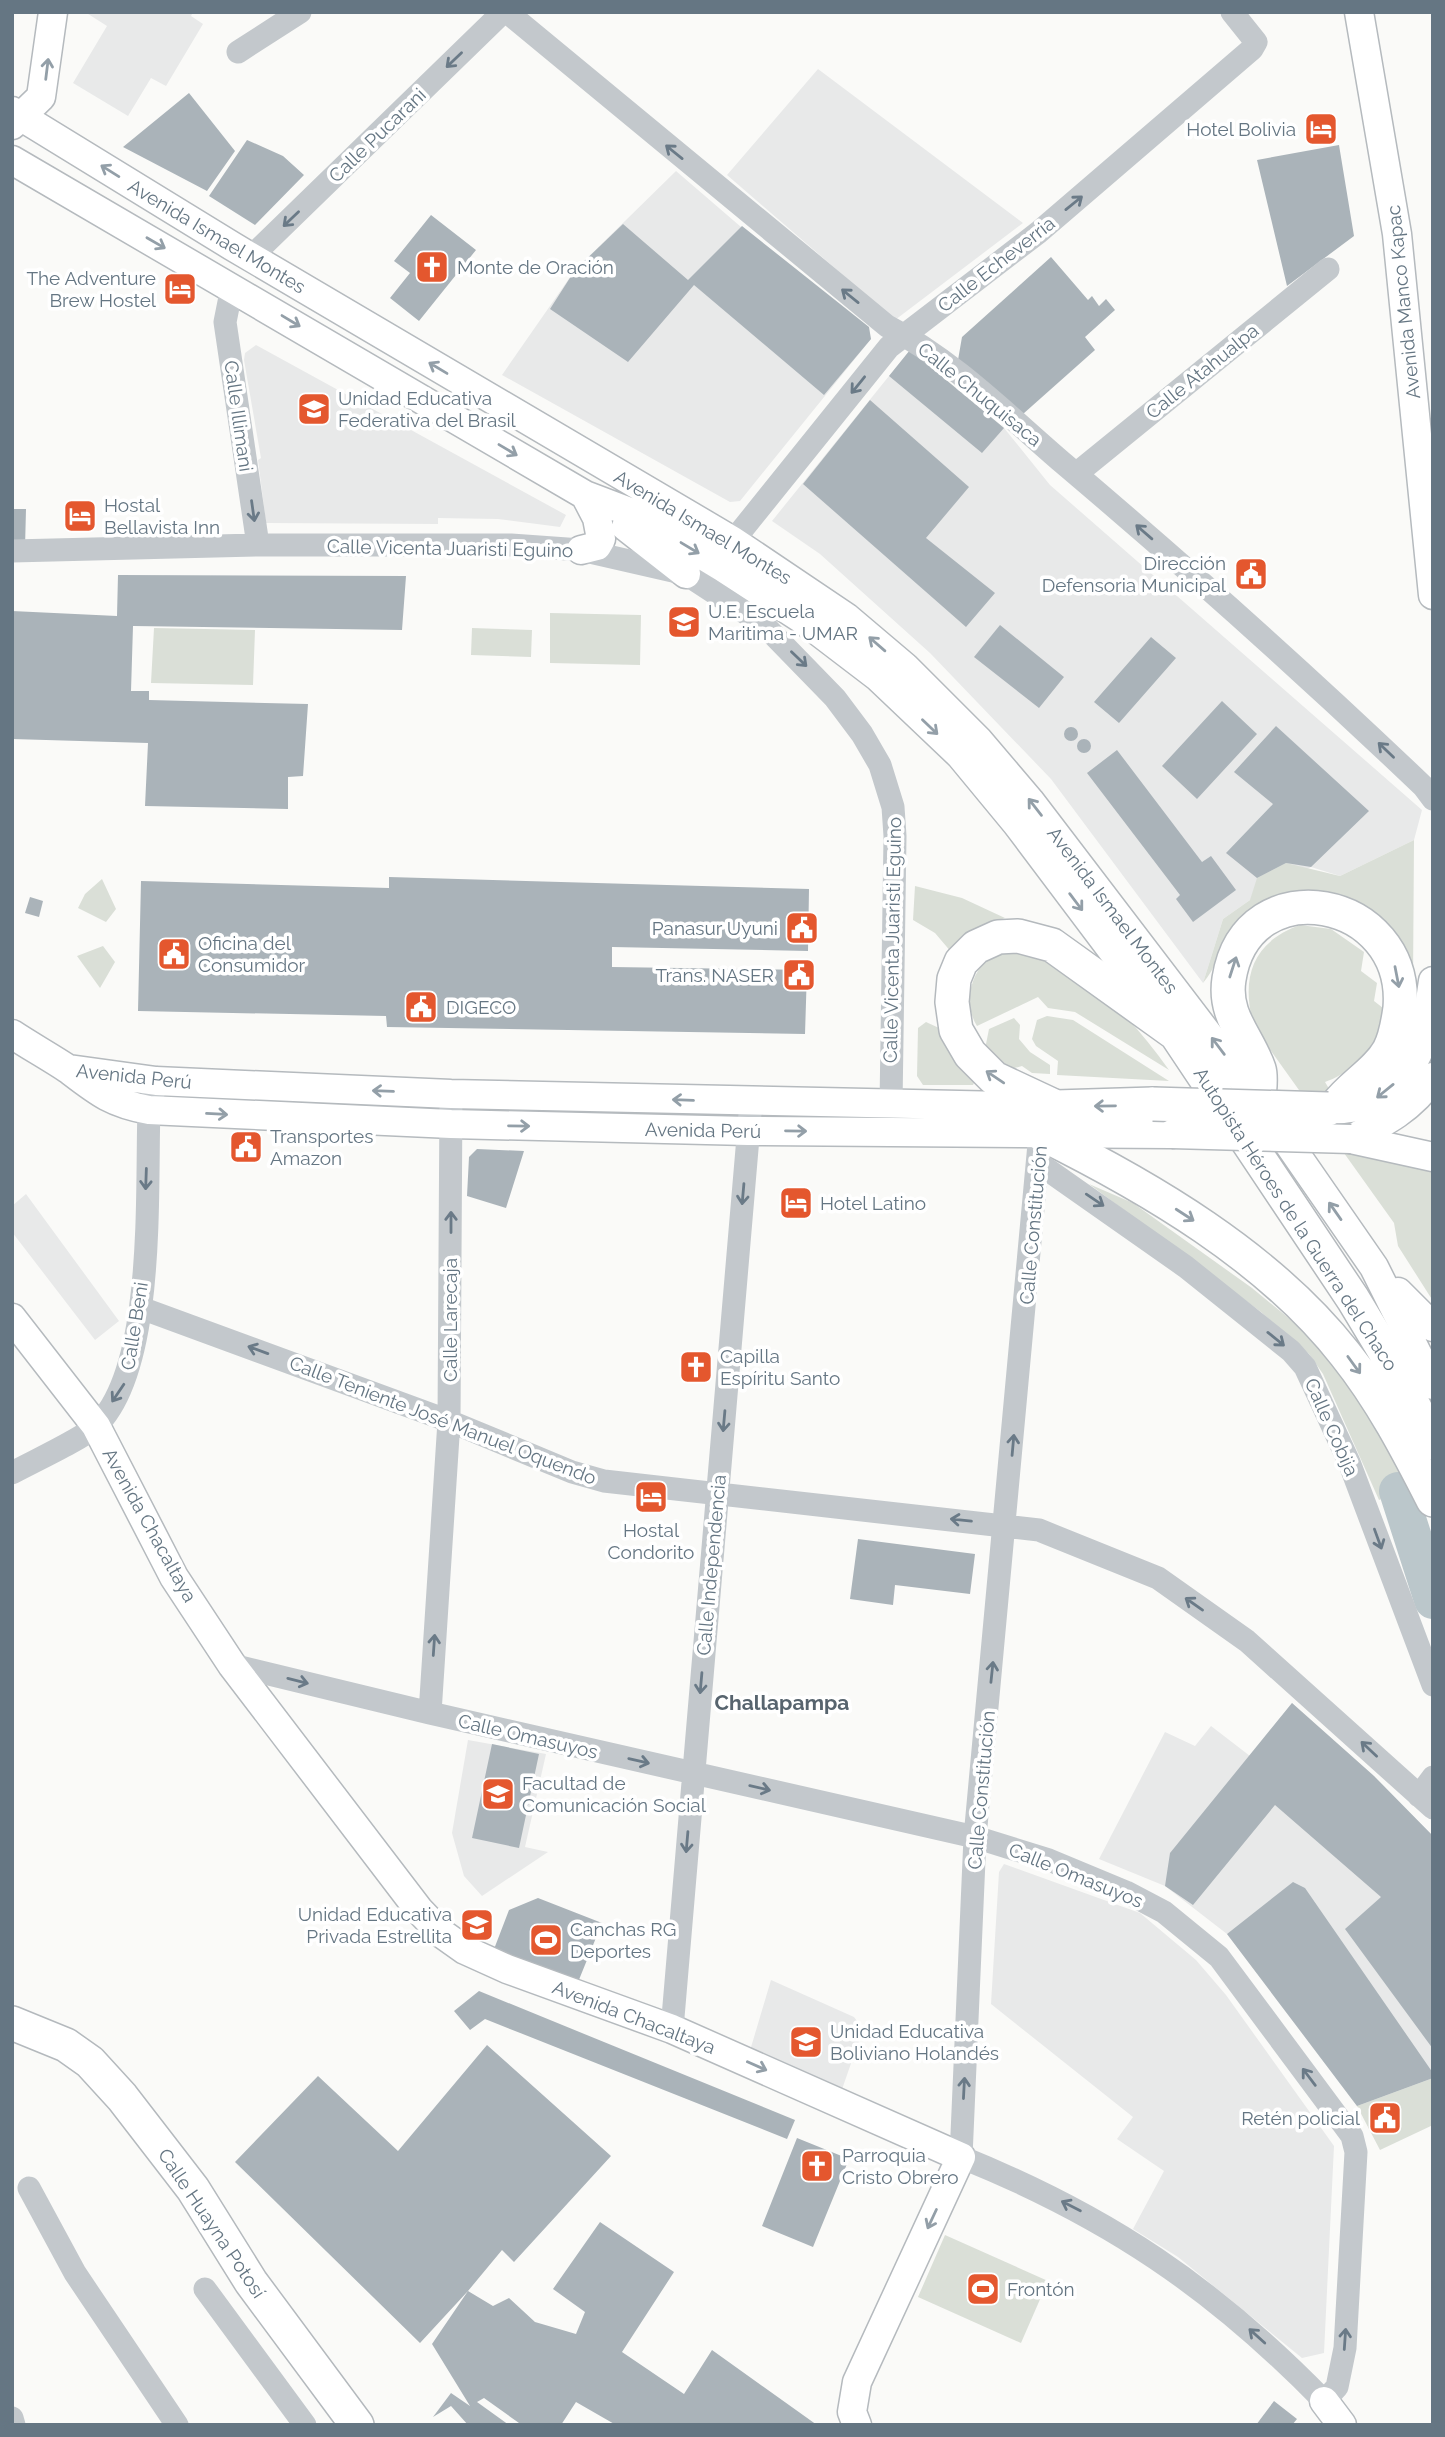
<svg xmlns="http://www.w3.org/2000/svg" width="1445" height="2437" font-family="Raleway,sans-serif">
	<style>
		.built { fill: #e8e9e9 }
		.green { fill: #dadfd7 }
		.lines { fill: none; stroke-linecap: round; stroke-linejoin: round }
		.river { stroke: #bbc7cb; stroke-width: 38 }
		.building { fill: #aab3b9 }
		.major-casing { stroke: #b5babe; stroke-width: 31 }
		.highway-casing { stroke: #b4b9bd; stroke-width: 36 }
		.minor { stroke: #c3c8cc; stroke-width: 23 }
		.major { stroke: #fff; stroke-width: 28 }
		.highway { stroke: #fff; stroke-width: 33 }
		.major-bridge-casing { stroke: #b5babe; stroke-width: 31; stroke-linecap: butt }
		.highway-bridge-casing { stroke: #b4b9bd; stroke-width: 36; stroke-linecap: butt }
		.major-bridge { stroke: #fff; stroke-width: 28 }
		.highway-bridge { stroke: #fff; stroke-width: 33 }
		.oneway { stroke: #6a7a87 }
		.oneway2 { stroke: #939fa8 }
		.labels { text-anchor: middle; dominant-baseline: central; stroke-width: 7; stroke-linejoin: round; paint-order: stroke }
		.poi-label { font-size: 19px; fill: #657683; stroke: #fff; text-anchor: start }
		.street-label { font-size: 19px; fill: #657683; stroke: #fff }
		.neighbourhood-label { font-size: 21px; font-weight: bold; fill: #57646e; stroke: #fff }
	</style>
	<rect width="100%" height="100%" fill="#fafaf8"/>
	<path class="built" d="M85,12h108l-2,4 12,8 -37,62 -15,-8 -23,38 -55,-33 34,-57z
		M818,69l205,154 -128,97 -168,-145z
		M676,171l195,168 -131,162 -10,1 -228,-127 73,-105z
		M256,345l310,170 -6,12 -62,-8 -60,-1v6l-172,-1 -8,-63 3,-2 -17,-98 1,-7z
		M910,350l94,78 46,57 372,325 -8,30 -74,36 -29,-9 -61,33 -27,19 -20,64 -152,-204 -121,-126 -110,-99 -48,-33z
		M26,1194l93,127 -24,19 -83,-108v-26z
		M1292,1703l82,73 59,60v242l-76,28 -130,-172 -62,-48 -66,-27 66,-127 30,14 16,-20 39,30z
		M468,1740l78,14 -21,93 23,5 -66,44 -18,-20 -12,-43z
		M1004,1864l136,49 56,47 30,35 108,151 -10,207 -22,5 -124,-101 -45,-28 31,-58 -47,-32 16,-22 -142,-113 8,-132z
		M771,1980l83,37 9,12 -23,66 -91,-41z"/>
	<path class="green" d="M550,613l91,2 -1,50 -90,-2z
		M154,628l101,2 -2,55 -102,-2z
		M472,628l60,2 -1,27 -60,-2z
		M1414,840l-1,142 -84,-88c-36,-9 -81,9 -100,41 -10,16 -13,33 -26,48l20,-64 27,-19 7,-22 29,-15 54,13z
		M102,879l14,30 -10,13 -28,-14 7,-14z
		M915,886l47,12 43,20 -15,5 -38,30 -17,-20 -22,-13z
		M1300,925l31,4 33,23 -3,19 16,12 -3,18 9,7c-1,8 -1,20 -4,28 -9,21 -34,39 -54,46l45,76 30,3 33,9v131l-35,-55 -4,-23 -140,-196c-13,-47 -4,-84 46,-102z
		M103,946l12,16 -15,26 -23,-32z
		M1014,950c71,17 114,63 155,120l-94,-58 -27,-4 -10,-11 -61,29c-14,-22 -7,-55 15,-70 5,-4 16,-5 22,-6z
		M1047,1016l26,4 96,61 -112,-6 1,-14 -22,-15 -4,-7 5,-19z
		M1014,1018l6,7 -1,14 11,13 20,13v9l-18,-1 -10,-7 -11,3 -26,-20 4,-20z
		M926,1022l13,6 19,37 17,16 -2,4h-50l-6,-9 1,-48z
		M482,1100l236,6 -1,13 -235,-6z
		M1089,1184l44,19 119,85 61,50 37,41 65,106 -36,15 -56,-126 -14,-20 -48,-42z
		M1433,2078v47l-53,25 -23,-44z
		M945,2235l103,46 -27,62 -103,-46z"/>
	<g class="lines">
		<path class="river" d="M1398,1491l35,109"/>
	</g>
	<path class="building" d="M189,93l46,58 -28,40 -84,-44z
		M247,140l36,16 21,19 -49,50 -46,-29z
		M1339,145l15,91 -67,50 -30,-126z
		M431,215l45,35 -57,71 -29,-23 20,-25 -16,-12z
		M623,224l65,56 54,-54 127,101 2,12 -47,56 -130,-110 -66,77 -78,-53 25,-39z
		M1051,257l37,43 4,-4 7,10 7,-7 9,11 -30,27 10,13 -72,64 -65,-54 4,-23z
		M910,350l94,78 -22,25 -93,-77z
		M870,400l99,87 -43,51 69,55 -29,34 -163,-143z
		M12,509h14l-1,39h-13z
		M118,575l288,1 -4,54 -269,-4 -2,65h18v9l159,4 -5,72 -15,1v32l-143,-3 3,-63 -136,-4v-128l105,5z
		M1000,625l64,52 -25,31 -65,-51z
		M1151,637l25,21 -57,65 -25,-21z
		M1222,701l35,33 -60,65 -35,-33z
		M1276,726l93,85 -58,56 -25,-4 -29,15 -31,-25 47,-49 -39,-32z
		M1064 734a7 7 0 1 1 14 0a7 7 0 1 1-14 0Z
		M1077 746a7 7 0 1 1 14 0a7 7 0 1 1-14 0Z
		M1117,750l85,112 9,-6 25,34 -43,32 -17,-23 4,-4 -93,-122z
		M389,877l420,12 -1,62 -196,-4v20l195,3 -2,64 -418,-7 -1,-11 -248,-5 3,-130 248,7z
		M30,897l13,4 -4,16 -14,-4z
		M477,1149l47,2 -18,57 -39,-12 2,-39z
		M858,1539l117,15 -5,40 -75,-9 -2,20 -43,-6z
		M1292,1703l82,73 59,60v213l-88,-120 36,-32 -106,-92 -82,100 -28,-19 5,-33z
		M492,1744l47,10 -20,94 -47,-10z
		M1293,1882l12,6 128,185v5l-76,28 -130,-172z
		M538,1898l64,25 -28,69 -83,-35 18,-47z
		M479,1991l316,129 -8,19 -302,-120 -15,11 -16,-19z
		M487,2045l124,111 -97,106 -12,-12 -34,41 25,15 16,-8 26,24 41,12 9,-22 -32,-23 47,-67 74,50 -52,80 62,42 28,-44 105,75h-201l-40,-23 -15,23h-44l2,-2 -35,-25 -7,4 32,23h-41l-17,-19 -18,11 18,-24 19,13 -38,-62 36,-53 -48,52 -185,-181 83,-86 80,75z
		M1392,2104l8,14 -22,13 -8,-14z
		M797,2138l52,21 -36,88 -51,-21z
		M1274,2401l23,18 -5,6h-36z"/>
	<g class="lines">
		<defs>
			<path id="major" d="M1359,12l38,222 36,361
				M12,111l220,135 501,295 113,76 59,50 74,74 51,60 229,300 115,166 59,118
				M12,125l29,-28 12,-85
				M12,160l573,335 50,19 87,53 80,52 76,58 82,78 57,69 146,194
				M626,527l60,47
				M581,550l16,-4 4,-7 -4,-21 -12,-23
				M1426,1027l7,-46
				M12,1034c18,12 38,23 56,35 30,23 43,34 81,41l302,14 297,7 424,3
				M69,1069l87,12 295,13 602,13
				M1351,1139c33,-16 62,-31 82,-62
				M1351,1139l82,18
				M1398,1292l35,35
				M12,1318l84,108 78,151 58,88 187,245 22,23 24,17 42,19 165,60 289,128 -104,225 -5,30 5,13
				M1324,2401l18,24"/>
			<path id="highway" d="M1259,1101c0,-10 3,-23 0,-32 -11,-32 -36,-53 -30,-90 18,-114 180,-83 171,29 -2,14 -4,29 -11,42 -13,23 -38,35 -54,57
				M1153,1104l-97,3 -62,-29 -24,-24 -14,-24 -4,-28 2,-23 7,-17 15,-15 22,-10 20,-1 34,9 124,89 177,265 41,68 39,76
				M1330,1109c11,-3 23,-3 34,-6 34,-9 51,-46 62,-76l7,2
				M1040,1133c109,54 229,124 305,221 36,45 62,95 88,146
				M12,2023l54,22 24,17 32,35 71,92 58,93 106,143"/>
		</defs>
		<use href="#major" class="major-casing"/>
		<use href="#highway" class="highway-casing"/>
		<path class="minor" d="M507,12l380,314c66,34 120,89 176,137 124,105 244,212 361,324l9,12
			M238,52l62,-40
			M251,257l252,-245
			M232,287l-7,35 33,223
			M1076,474l252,-205
			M733,541l156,-194 150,-115 213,-183 4,-7 -24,-30
			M12,551l246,-6h253l70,5 105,24 78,51 71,73 27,36 18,31 13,42 2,29 -4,269
			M1038,1163l148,104 105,84 14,16 44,95 84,223
			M141,1308l308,113 123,51 32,9 435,49 119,48 89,63 186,167
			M12,1473c20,-11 70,-34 84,-47 60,-57 50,-236 53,-316l4,-16
			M232,1665l198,48 545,124 74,23 77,32 38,20 55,45 133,179 4,16 -11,196 -8,39 -13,14c-111,-114 -217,-185 -363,-244l14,-320 65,-704
			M430,1713l19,-292 2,-327
			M1419,1796l14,-19
			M672,2029l79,-927
			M29,2188l46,85 102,152
			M205,2289l100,136
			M12,2418l2,7"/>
		<use href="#major" class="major"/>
		<use href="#highway" class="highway"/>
		<defs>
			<path id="major-bridge" d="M1172,1134l179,5"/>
			<path id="highway-bridge" d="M1153,1104l175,5"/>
		</defs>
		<use href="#major-bridge" class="major-bridge-casing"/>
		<use href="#highway-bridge" class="highway-bridge-casing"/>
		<use href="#major-bridge" class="major-bridge"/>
		<use href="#highway-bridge" class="highway-bridge"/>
	</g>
	<defs><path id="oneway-shaft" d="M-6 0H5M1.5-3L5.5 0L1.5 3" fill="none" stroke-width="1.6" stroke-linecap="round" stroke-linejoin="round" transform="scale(1.75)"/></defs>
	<g class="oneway">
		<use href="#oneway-shaft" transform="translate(454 60) rotate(136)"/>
		<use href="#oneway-shaft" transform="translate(674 152) rotate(-141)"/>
		<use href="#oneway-shaft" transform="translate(1074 203) rotate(-39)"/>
		<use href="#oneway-shaft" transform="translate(291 219) rotate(136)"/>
		<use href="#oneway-shaft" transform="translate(850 296) rotate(-141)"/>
		<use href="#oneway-shaft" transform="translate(858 385) rotate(129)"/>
		<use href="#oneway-shaft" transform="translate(253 511) rotate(82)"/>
		<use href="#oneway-shaft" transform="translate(1144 532) rotate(-139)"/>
		<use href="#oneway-shaft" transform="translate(799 659) rotate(44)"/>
		<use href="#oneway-shaft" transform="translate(1386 750) rotate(-136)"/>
		<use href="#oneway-shaft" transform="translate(146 1179) rotate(92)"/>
		<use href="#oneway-shaft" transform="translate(743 1194) rotate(95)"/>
		<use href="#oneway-shaft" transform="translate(1095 1200) rotate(34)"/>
		<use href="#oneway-shaft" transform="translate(451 1222) rotate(-90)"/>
		<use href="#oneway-shaft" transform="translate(1276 1339) rotate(39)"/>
		<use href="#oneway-shaft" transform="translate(258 1350) rotate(-160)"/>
		<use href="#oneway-shaft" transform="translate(118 1393) rotate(124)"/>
		<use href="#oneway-shaft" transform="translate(724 1421) rotate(95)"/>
		<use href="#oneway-shaft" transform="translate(1013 1445) rotate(-85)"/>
		<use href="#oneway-shaft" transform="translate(961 1520) rotate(-174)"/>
		<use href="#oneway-shaft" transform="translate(1378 1539) rotate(70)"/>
		<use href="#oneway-shaft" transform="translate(1194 1604) rotate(-145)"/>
		<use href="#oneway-shaft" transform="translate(434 1645) rotate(-86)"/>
		<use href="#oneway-shaft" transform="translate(992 1672) rotate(-84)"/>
		<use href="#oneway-shaft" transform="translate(298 1681) rotate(14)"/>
		<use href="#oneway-shaft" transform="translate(701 1683) rotate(95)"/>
		<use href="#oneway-shaft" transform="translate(1369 1749) rotate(-137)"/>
		<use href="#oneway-shaft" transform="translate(639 1761) rotate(13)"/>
		<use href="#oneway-shaft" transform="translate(760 1788) rotate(13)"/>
		<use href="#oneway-shaft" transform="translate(687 1842) rotate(95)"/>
		<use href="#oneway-shaft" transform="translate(1309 2077) rotate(-127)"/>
		<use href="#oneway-shaft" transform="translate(964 2088) rotate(-87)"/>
		<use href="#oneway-shaft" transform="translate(1071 2206) rotate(-153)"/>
		<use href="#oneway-shaft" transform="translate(1257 2336) rotate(-138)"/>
		<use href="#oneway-shaft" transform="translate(1345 2339) rotate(-86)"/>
	</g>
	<g class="oneway2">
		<use href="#oneway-shaft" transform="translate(47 69) rotate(-83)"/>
		<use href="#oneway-shaft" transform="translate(110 171) rotate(-148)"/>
		<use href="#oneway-shaft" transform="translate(156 243) rotate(30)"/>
		<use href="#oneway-shaft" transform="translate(291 321) rotate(31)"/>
		<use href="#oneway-shaft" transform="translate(438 368) rotate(-149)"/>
		<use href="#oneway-shaft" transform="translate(508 450) rotate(31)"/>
		<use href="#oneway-shaft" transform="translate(690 548) rotate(31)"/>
		<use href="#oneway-shaft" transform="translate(877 644) rotate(-139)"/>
		<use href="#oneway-shaft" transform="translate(930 727) rotate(44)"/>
		<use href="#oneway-shaft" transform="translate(1035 807) rotate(-128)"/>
		<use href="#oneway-shaft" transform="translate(1076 902) rotate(53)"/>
		<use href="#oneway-shaft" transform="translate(1233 967) rotate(-72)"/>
		<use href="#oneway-shaft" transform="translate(1397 977) rotate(79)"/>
		<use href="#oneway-shaft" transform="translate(1218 1046) rotate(-127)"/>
		<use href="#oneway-shaft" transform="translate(995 1077) rotate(-146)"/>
		<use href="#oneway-shaft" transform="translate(383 1091) rotate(-178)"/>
		<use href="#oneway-shaft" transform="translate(1385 1091) rotate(141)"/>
		<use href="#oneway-shaft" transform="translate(683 1100) rotate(-178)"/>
		<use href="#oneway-shaft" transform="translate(1105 1106) rotate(179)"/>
		<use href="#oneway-shaft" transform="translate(217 1114) rotate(3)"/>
		<use href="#oneway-shaft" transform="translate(519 1126) rotate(1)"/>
		<use href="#oneway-shaft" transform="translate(796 1131) rotate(1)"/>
		<use href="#oneway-shaft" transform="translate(1335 1211) rotate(-125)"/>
		<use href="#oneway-shaft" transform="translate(1185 1215) rotate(33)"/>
		<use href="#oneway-shaft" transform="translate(1354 1365) rotate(54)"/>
		<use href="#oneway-shaft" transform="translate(757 2066) rotate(24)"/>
		<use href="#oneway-shaft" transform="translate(932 2219) rotate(115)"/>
	</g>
	<defs>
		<symbol id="hotel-square" viewBox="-11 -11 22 22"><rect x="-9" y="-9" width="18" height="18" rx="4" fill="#e4572e" stroke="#fff"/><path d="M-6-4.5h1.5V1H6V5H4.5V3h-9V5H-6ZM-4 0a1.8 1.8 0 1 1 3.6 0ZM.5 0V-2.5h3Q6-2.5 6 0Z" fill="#fff"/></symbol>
		<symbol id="church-square" viewBox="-11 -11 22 22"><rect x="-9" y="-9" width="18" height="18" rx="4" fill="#e4572e" stroke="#fff"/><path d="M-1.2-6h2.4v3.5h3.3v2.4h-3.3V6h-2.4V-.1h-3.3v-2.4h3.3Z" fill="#fff"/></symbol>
		<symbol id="school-square" viewBox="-11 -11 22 22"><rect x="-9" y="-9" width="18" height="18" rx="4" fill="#e4572e" stroke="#fff"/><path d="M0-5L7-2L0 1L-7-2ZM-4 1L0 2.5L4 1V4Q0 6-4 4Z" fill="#fff"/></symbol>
		<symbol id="civic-square" viewBox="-11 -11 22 22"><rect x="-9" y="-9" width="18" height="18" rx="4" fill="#e4572e" stroke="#fff"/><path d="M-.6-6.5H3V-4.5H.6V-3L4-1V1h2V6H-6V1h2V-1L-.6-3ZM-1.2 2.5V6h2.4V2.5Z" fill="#fff"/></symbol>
		<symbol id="university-square" viewBox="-11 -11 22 22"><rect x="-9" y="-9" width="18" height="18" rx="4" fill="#e4572e" stroke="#fff"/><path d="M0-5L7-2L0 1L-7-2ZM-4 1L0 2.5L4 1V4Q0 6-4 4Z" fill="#fff"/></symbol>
		<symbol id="stadium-square" viewBox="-11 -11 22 22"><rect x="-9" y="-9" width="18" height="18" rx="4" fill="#e4572e" stroke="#fff"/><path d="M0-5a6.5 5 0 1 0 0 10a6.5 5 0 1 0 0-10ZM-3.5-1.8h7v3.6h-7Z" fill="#fff"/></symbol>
	</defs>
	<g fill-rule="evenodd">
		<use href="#hotel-square" x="1302" y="110" width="38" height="38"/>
		<use href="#church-square" x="413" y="248" width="38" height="38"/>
		<use href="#hotel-square" x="161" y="270" width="38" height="38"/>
		<use href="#school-square" x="295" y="390" width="38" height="38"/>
		<use href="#hotel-square" x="61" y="497" width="38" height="38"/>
		<use href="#civic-square" x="1232" y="555" width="38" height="38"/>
		<use href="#school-square" x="665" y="603" width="38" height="38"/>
		<use href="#civic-square" x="783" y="909" width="38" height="38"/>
		<use href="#civic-square" x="155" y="935" width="38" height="38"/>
		<use href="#civic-square" x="780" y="956" width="38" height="38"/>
		<use href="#civic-square" x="402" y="988" width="38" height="38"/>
		<use href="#civic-square" x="227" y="1128" width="38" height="38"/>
		<use href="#hotel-square" x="777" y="1184" width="38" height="38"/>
		<use href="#church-square" x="677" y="1348" width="38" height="38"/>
		<use href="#hotel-square" x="632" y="1478" width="38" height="38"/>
		<use href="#university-square" x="479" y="1775" width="38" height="38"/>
		<use href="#school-square" x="458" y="1906" width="38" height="38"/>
		<use href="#stadium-square" x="527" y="1921" width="38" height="38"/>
		<use href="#school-square" x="787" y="2023" width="38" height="38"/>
		<use href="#civic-square" x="1366" y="2099" width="38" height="38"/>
		<use href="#church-square" x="798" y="2147" width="38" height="38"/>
		<use href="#stadium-square" x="964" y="2270" width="38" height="38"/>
	</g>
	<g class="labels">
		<g class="poi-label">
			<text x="1296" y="129" text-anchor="end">Hotel Bolivia</text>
			<text x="457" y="267">Monte de Oración</text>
			<text x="156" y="278" text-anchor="end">The Adventure<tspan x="156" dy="22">Brew Hostel</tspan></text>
			<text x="338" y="398">Unidad Educativa<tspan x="338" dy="22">Federativa del Brasil</tspan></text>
			<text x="104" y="505">Hostal<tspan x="104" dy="22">Bellavista Inn</tspan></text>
			<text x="1226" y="563" text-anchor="end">Dirección<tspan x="1226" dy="22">Defensoria Municipal</tspan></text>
			<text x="708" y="611">U.E. Escuela<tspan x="708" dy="22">Maritima - UMAR</tspan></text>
			<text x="778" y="928" text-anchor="end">Panasur Uyuni</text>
			<text x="198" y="943">Oficina del<tspan x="198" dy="22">Consumidor</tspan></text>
			<text x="774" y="975" text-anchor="end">Trans. NASER</text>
			<text x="446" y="1007">DIGECO</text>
			<text x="270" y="1136">Transportes<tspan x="270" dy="22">Amazon</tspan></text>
			<text x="820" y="1203">Hotel Latino</text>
			<text x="720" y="1356">Capilla<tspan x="720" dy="22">Espíritu Santo</tspan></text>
			<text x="651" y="1530" text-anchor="middle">Hostal<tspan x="651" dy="22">Condorito</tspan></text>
			<text x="522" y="1783">Facultad de<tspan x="522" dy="22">Comunicación Social</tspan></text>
			<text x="452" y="1914" text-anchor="end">Unidad Educativa<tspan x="452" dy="22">Privada Estrellita</tspan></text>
			<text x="570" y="1929">Canchas RG<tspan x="570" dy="22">Deportes</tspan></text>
			<text x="830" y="2031">Unidad Educativa<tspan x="830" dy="22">Boliviano Holandés</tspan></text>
			<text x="1360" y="2118" text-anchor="end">Retén policial</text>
			<text x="842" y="2155">Parroquia<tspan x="842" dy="22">Cristo Obrero</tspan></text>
			<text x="1007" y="2289">Frontón</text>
		</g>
		<g class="street-label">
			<text transform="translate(377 135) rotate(-44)">Calle Pucarani</text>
			<text transform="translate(217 236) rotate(31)">Avenida Ismael Montes</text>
			<text transform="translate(996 264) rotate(-38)">Calle Echeverria</text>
			<text transform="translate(1403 302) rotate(-96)">Avenida Manco Kapac</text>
			<text transform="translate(1202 371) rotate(-39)">Calle Atahualpa</text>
			<text transform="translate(980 394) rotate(39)">Calle Chuquisaca</text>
			<text transform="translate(239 416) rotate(82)">Calle Illimani</text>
			<text transform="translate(703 527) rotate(31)">Avenida Ismael Montes</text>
			<text transform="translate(450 548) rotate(1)">Calle Vicenta Juaristi Eguino</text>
			<text transform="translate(1113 910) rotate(53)">Avenida Ismael Montes</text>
			<text transform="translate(892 940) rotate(-89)">Calle Vicenta Juaristi Eguino</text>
			<text transform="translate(134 1076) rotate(6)">Avenida Perú</text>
			<text transform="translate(703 1130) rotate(1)">Avenida Perú</text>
			<text transform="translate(1296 1219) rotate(57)">Autopista Héroes de la Guerra del Chaco</text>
			<text transform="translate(1033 1225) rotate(-85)">Calle Constitución</text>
			<text transform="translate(450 1320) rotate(-90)">Calle Larecaja</text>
			<text transform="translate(134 1326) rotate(-81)">Calle Beni</text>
			<text transform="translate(443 1420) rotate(21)">Calle Teniente José Manuel Oquendo</text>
			<text transform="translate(1332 1427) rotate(66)">Calle Cobija</text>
			<text transform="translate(150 1525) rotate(61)">Avenida Chacaltaya</text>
			<text transform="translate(711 1565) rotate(-85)">Calle Independencia</text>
			<text transform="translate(528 1736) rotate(13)">Calle Omasuyos</text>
			<text transform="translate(981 1790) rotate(-85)">Calle Constitución</text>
			<text transform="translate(1076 1875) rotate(22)">Calle Omasuyos</text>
			<text transform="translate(634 2017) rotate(21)">Avenida Chacaltaya</text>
			<text transform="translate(212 2223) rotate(56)">Calle Huayna Potosí</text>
		</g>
		<g class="neighbourhood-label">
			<text x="782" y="1702">Challapampa</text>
		</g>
	</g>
	<rect width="1445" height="2437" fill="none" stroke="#657683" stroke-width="28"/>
</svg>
